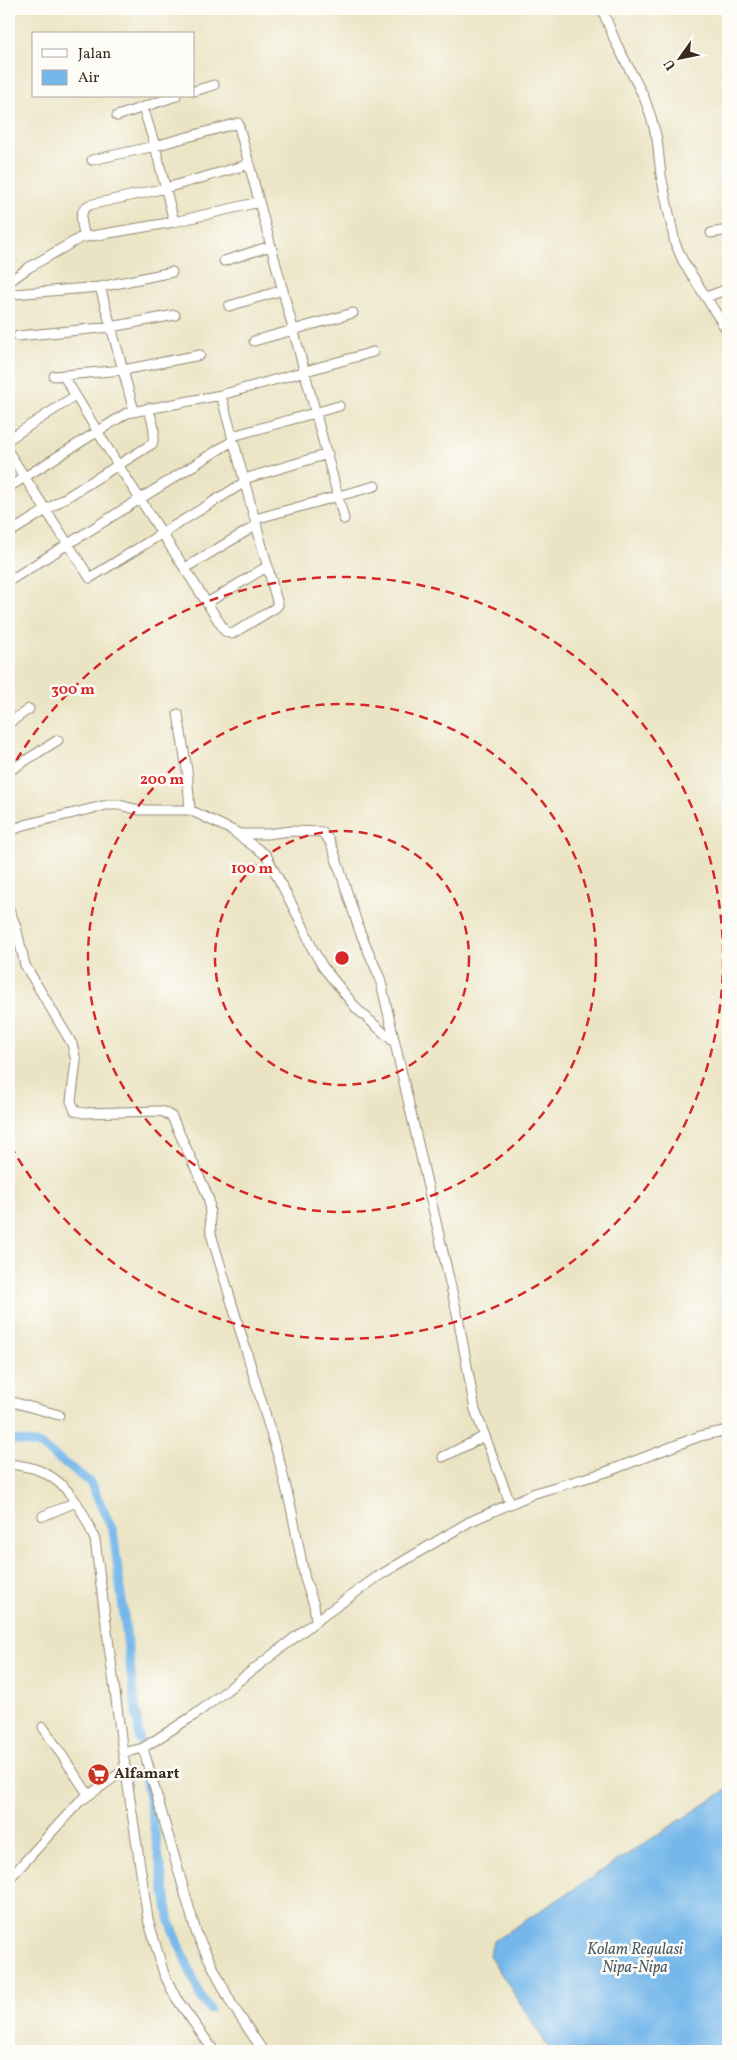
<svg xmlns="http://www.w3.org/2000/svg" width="737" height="2060" font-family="Vollkorn,serif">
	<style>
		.water { fill: #74b7ea; stroke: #587084 }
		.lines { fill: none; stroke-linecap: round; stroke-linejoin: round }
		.canal { stroke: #74b7ea; stroke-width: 9 }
		.minor-casing { stroke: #938771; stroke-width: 11 }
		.minor { stroke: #fff; stroke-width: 9 }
		.ring { fill: none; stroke: #d62828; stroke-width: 2.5; stroke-dasharray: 9 6 }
		.labels { text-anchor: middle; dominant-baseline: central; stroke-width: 5; stroke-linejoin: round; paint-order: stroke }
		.poi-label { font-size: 15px; font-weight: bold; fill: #3b2a1e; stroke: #fdfcf7; text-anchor: start }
		.water-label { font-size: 16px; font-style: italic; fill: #4f5b65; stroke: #fdfcf7 }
		.centre { fill: #d62828; stroke: #fdfcf7; stroke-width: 2.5 }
		.ring-label { font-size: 15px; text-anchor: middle; font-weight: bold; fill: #d62828; stroke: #fdfcf7; stroke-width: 5; stroke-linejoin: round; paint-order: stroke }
	</style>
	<rect width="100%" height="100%" fill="#fdfcf7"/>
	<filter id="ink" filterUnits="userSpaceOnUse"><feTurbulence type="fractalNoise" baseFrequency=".02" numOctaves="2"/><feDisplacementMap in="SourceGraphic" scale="10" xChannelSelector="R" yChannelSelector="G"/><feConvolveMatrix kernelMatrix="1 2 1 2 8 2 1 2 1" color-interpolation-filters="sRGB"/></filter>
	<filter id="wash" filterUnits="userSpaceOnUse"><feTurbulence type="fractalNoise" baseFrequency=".0096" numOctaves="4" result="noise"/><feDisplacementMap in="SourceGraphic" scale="20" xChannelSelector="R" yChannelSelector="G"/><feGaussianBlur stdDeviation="1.12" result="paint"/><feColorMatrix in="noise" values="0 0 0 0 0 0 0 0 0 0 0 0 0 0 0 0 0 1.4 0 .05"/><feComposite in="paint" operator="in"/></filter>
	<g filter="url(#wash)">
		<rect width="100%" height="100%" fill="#ebe4c4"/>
		<path class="water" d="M728,1789v262h-177l-62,-96 5,-14z"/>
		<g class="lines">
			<path class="canal" d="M9,1439l31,6 50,37 23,49 27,210
				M143,1764l27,158 31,76 9,11"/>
		</g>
	</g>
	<g filter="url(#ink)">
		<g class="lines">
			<defs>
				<path id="minor" d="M602,9l14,34 28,54 7,20 6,22 4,36 14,68 8,18 45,71
					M194,91l20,-6
					M143,107l12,39 19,76
					M117,116l59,-20
					M92,160l63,-14 83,-23 106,396
					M711,233l17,-3
					M85,237c-3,-12 -8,-25 4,-32l77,-17 84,-24
					M224,261l47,-15
					M9,282l19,-14 52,-30 94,-16 85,-20
					M100,287l23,83 77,-15
					M14,294l86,-7 72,-15
					M706,297l22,-8
					M229,306l54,-16
					M18,336l93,-9 64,-12
					M254,341l99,-28
					M63,375l55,90 107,166 7,3 43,-26 3,-3 -57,-210
					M54,376l69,-6 11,41
					M233,436l106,-30
					M9,439l66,-43
					M9,453l81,125 155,-96
					M244,479l84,-25
					M9,487l118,-74 94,-18 152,-43
					M255,519l120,-33
					M9,533l143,-89c5,-12 0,-24 -4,-36
					M185,568l72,-43
					M9,581l225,-141
					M207,603l61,-37
					M178,714l9,56 3,40
					M9,723l20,-14
					M9,771l49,-31
					M9,832l15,-7 83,-20h12l20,5h51l50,24h26l25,-3 31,1 7,8 4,9 27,83 20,46 79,344 16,88 35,93
					M234,832l32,23 37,71 9,22 11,19 34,42 37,33
					M9,909l7,18 9,38 47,79 4,17 -5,40 4,10 9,2 74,-2 6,1 8,5 32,70 5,13 2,34 69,229 12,49 13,67 9,26 2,16
					M9,1401l50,14
					M443,1457l42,-21
					M9,1464c7,1 16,2 23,4 34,10 51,41 63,72l28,213 25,166 16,55 12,24 38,53
					M43,1516l33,-14
					M43,1727l45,67
					M143,1748l54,187 34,68 32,48
					M123,1753l20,-5 53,-34 120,-93 61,-44 92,-55 66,-29 71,-21 94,-36 28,-6
					M9,1879l70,-77 47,-33"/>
			</defs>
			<use href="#minor" class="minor-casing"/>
			<use href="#minor" class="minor"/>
		</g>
	</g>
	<g class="ring">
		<circle cx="342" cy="958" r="127"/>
		<circle cx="342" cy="958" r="254"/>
		<path d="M9 773A381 381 0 1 1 9 1143"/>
	</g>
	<defs>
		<symbol id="supermarket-disc" viewBox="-11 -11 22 22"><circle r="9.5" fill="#c8321e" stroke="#fdfcf7"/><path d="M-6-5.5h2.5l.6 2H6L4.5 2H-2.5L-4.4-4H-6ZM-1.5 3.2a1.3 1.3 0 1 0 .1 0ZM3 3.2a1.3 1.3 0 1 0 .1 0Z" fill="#fff"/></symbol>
	</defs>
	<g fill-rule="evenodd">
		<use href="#supermarket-disc" x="86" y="1762" width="25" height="25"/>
	</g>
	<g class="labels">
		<g class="poi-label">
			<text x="114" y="1774">Alfamart</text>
		</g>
		<g class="water-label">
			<text x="635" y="1950">Kolam Regulasi<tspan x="635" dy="18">Nipa-Nipa</tspan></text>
		</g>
	</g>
	<circle cx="342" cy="958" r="8" class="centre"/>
	<g class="ring-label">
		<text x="73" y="694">300 m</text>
		<text x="162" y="784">200 m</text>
		<text x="252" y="873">100 m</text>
	</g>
	<rect width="737" height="2060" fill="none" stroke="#fdfcf7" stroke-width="30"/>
	<rect x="32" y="32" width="162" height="65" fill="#fdfcf7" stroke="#afa8a0"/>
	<rect x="42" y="49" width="25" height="8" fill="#ffffff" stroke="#afa8a0"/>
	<text x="78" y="58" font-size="15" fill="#3b2a1e">Jalan</text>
	<rect x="42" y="70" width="25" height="15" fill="#74b7ea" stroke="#afa8a0"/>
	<text x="78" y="82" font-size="15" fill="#3b2a1e">Air</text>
	<g transform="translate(680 58) rotate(237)" stroke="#fdfcf7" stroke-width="4" paint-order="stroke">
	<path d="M0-4L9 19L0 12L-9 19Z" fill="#3b2a1e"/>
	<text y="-8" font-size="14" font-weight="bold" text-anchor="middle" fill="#3b2a1e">U</text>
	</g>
</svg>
